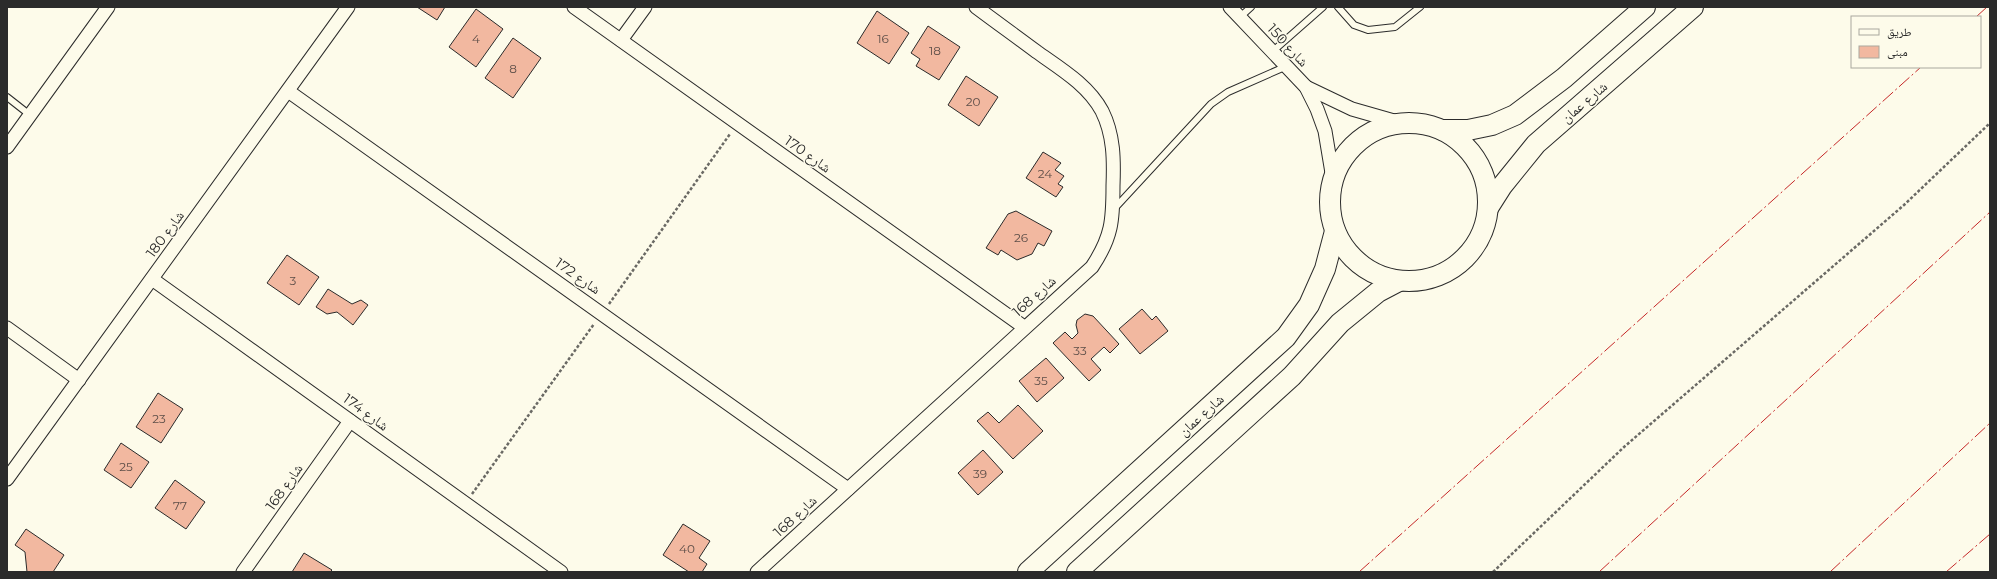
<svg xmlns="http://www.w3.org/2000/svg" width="1997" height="579" font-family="Montserrat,'Noto Naskh Arabic',sans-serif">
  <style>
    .building { fill: #f2b8a0; stroke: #2b2b2b }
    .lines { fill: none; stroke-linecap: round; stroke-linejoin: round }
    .service-casing { stroke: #2b2b2b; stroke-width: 8 }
    .minor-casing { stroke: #2b2b2b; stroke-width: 15 }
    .primary-casing { stroke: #2b2b2b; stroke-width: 22 }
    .path { stroke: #6a6964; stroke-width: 2.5; stroke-dasharray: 3 2; stroke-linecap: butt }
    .service { stroke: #fdfbea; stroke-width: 6 }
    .minor { stroke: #fdfbea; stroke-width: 13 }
    .primary { stroke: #fdfbea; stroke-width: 20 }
    .power { stroke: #c62828; stroke-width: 1; stroke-dasharray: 14 3 2 3; stroke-linecap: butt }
    .labels { text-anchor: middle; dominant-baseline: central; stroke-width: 3; stroke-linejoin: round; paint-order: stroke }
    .number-label { font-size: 12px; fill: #5d4e48 }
    .street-label { font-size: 14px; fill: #2b2b2b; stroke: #fdfbea }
  </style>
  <rect width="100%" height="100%" fill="#fdfbea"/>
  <g class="building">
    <polygon points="417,7 445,7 437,20"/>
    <polygon points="476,9 503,29 476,67 449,47"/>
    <polygon points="877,11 909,33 889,64 857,43"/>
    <polygon points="928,26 960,47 939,80 916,66 920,59 911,53"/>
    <polygon points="513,38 541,58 513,98 485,78"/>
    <polygon points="966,76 998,97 979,126 948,105"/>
    <polygon points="1043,152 1061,163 1055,170 1064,176 1058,184 1063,187 1056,197 1026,178"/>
    <polygon points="1016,211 1052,231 1044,246 1038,243 1032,254 1017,260 1001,250 998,255 986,248 1008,214"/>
    <polygon points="287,255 319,277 299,305 267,283"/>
    <polygon points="328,289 352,304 361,300 368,305 353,325 337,312 327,314 316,307"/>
    <polygon points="1142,309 1152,320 1156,316 1168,331 1140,354 1119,329"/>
    <polygon points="1085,314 1093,316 1119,344 1110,353 1104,347 1091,359 1101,370 1089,381 1053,343 1065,332 1072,339 1078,333 1076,325 1077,320"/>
    <polygon points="1046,358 1064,378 1037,402 1019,381"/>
    <polygon points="158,393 183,409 161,443 136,427"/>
    <polygon points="1018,405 1043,431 1013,459 977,421 988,412 999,423"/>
    <polygon points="121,443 149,462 131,488 104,470"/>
    <polygon points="983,450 1003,472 978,495 958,473"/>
    <polygon points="175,480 205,502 186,529 155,508"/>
    <polygon points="683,524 710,541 699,558 707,564 702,572 689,572 663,555"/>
    <polygon points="26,529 64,555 53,572 27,572 25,552 15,545"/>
    <polygon points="304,553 332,570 330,572 292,572"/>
  </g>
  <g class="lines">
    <g class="service-casing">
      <g id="service">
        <polyline points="1338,7 1354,25 1368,30 1395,27 1420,7"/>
        <polyline points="1240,17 1251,7"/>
        <polyline points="1273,51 1323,7"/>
        <polyline points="7,97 30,115"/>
        <polyline points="1114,209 1211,104 1228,92 1287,66"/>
      </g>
    </g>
    <g class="minor-casing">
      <g id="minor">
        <polyline points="574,7 1024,327"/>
        <polyline points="1230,7 1306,87 1317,109 1325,131 1333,179"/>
        <polyline points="621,40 645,7"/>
        <polyline points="1306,87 1352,109 1401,123"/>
        <polyline points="288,91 848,489"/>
        <polyline points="7,147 108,7"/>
        <polyline points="152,279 561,572"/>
        <polyline points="7,328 79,380"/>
        <polyline points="7,479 348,7"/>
        <polyline points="243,572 350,421"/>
        <path d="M 757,572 L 1092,267 C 1112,237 1113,220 1113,186 C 1114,160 1114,135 1102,111 C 1088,85 1061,69 1037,52 C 1017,37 996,22 976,7"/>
      </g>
    </g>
    <g class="primary-casing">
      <g id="primary">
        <circle cx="1409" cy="202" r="79"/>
        <polyline points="1443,130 1468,130 1492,125 1515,115 1564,78 1645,7"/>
        <polyline points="1488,208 1502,186 1536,144 1693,7"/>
        <polyline points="1028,572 1286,337 1309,305 1325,269 1335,231"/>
        <polyline points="1077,572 1292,376 1340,323 1378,292 1399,281"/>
      </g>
    </g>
    <g class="path">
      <polyline points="609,304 730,134"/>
      <polyline points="472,494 594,324"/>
      <polyline points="1493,572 1624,447 1904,205 1990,123"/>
    </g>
    <use href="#service" class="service"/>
    <use href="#minor" class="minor"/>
    <use href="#primary" class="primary"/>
    <g class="power">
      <polyline points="1976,17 1987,7"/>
      <polyline points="1359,572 1921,67"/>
      <polyline points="1599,572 1990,212"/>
      <polyline points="1830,572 1990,423"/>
      <polyline points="1946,572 1990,534"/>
    </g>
  </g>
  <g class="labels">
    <g class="number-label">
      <text x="476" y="38">4</text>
      <text x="883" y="38">16</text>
      <text x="935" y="50">18</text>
      <text x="513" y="68">8</text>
      <text x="973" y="101">20</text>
      <text x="1045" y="173">24</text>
      <text x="1021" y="237">26</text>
      <text x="293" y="280">3</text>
      <text x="1080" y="350">33</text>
      <text x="1041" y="380">35</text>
      <text x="159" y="418">23</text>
      <text x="126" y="466">25</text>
      <text x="980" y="473">39</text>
      <text x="180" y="505">77</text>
      <text x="687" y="548">40</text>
    </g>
    <g class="street-label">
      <text transform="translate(1288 45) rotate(47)">شارع 150</text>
      <text transform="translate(1584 102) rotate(-40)">شارع عمان</text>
      <text transform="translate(808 154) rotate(35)">شارع 170</text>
      <text transform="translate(165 234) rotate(-54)">شارع 180</text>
      <text transform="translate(578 276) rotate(35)">شارع 172</text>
      <text transform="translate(1034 296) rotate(-42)">شارع 168</text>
      <text transform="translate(366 412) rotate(36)">شارع 174</text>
      <text transform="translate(1201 415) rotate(-42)">شارع عمان</text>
      <text transform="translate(284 487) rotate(-55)">شارع 168</text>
      <text transform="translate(795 516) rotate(-43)">شارع 168</text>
    </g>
  </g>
  <rect width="1997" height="579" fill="none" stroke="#2b2b2b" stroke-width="16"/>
  <rect x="1851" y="16" width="130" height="52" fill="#fdfbea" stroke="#a9a89e"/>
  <rect x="1859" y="29" width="20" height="6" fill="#fdfbea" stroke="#a9a89e"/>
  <text x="1887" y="36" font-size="12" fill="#2b2b2b">طريق</text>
  <rect x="1859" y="46" width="20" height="12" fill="#f2b8a0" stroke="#a9a89e"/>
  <text x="1887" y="56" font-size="12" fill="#2b2b2b">مبنى</text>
</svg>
